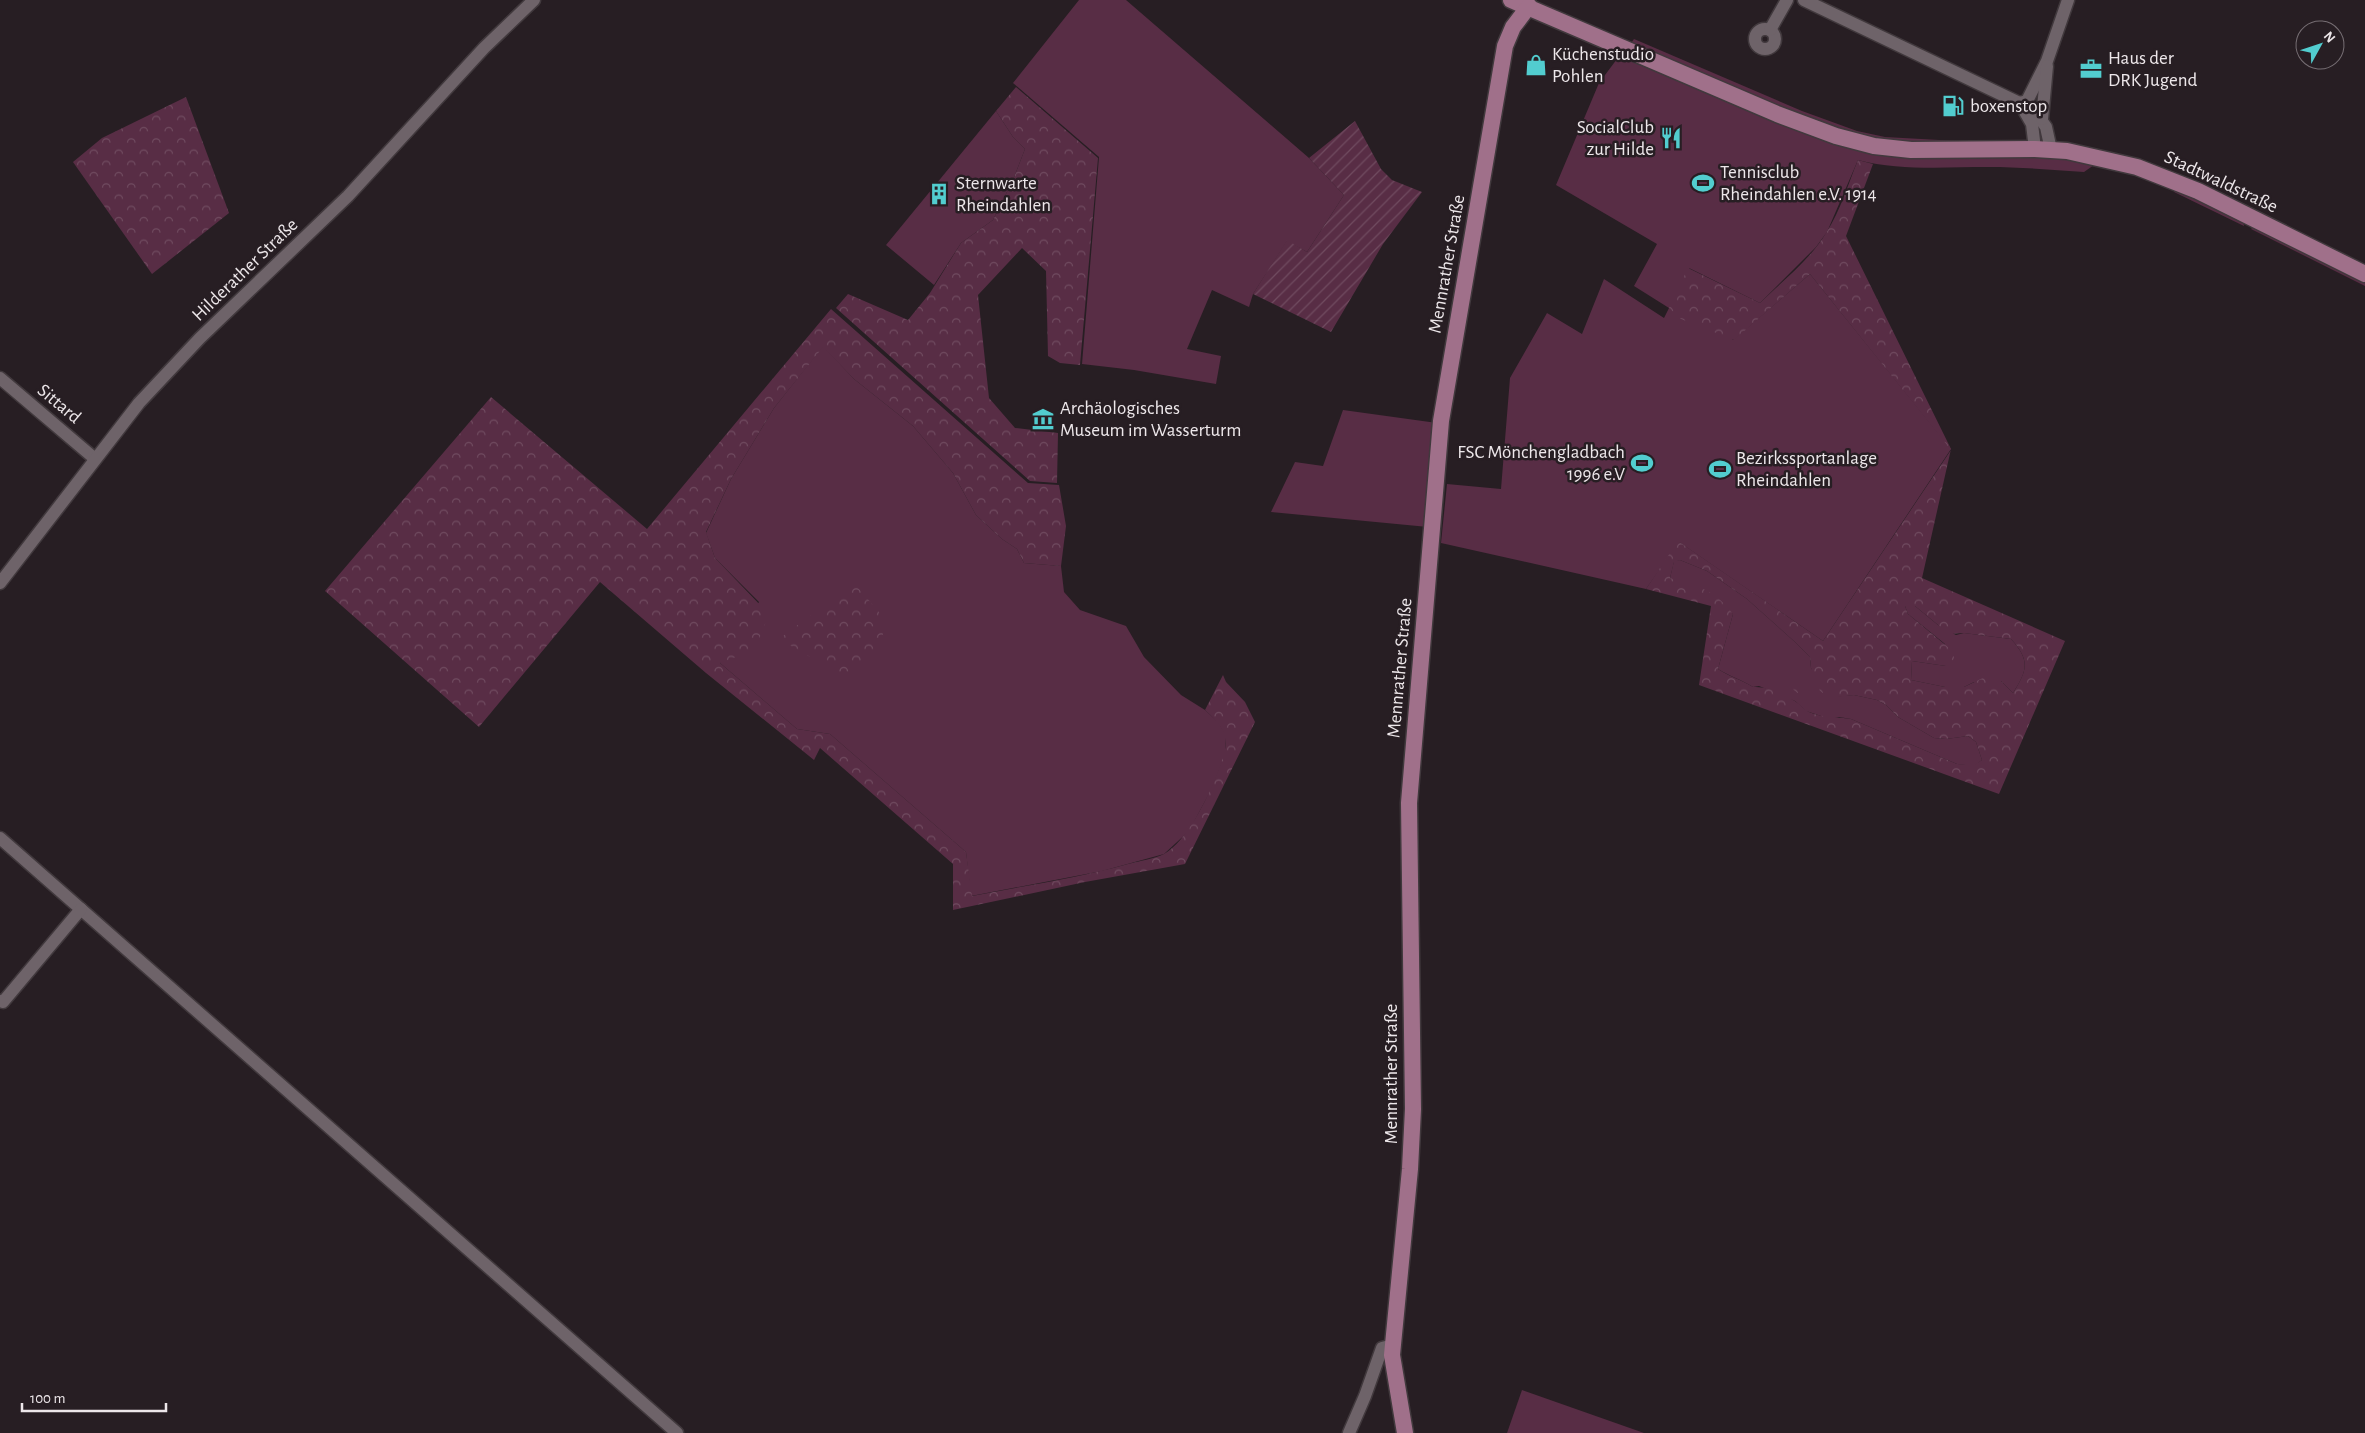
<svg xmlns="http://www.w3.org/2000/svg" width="2365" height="1433" font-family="'Alegreya Sans',sans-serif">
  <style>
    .grass { fill: #582d45 }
    .forest { fill: url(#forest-crowns); fill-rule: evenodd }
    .garden { fill: url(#garden-furrows) }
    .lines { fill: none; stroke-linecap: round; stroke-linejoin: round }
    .minor-casing { stroke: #41393d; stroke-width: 15 }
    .major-casing { stroke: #41393d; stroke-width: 19 }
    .minor { stroke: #6e6369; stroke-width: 12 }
    .major { stroke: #a0708a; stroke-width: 16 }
    .labels { text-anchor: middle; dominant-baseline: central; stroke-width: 5; stroke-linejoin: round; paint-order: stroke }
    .poi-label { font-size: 19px; fill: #ede7ea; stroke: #271e23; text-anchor: start }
    .street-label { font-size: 19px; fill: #ede7ea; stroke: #271e23 }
  </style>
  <defs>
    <pattern id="forest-crowns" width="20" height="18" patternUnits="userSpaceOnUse" patternTransform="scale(1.25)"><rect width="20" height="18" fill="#582d45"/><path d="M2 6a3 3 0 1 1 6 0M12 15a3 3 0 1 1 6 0" fill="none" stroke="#704b60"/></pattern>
    <pattern id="garden-furrows" width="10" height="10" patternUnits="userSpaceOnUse" patternTransform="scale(1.25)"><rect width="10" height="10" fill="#582d45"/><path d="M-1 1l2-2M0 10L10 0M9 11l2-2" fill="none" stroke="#704b60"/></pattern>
  </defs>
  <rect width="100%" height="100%" fill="#271e23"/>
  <g class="grass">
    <polygon points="1079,0 1126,0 1309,158 1344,195 1307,252 1287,241 1253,294 1249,307 1212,290 1187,349 1221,356 1216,384 1134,370 1082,364 1099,157 1013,83"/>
    <polygon points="1634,39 1802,111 1857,131 1885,137 2012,144 1918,144 1874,140 1809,121 1631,43"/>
    <path d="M 1620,55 L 1676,76 L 1809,135 L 1832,143 L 2079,159 L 2094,165 L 2084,172 C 2052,170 2021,167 1988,167 C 1946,167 1900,171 1858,160 L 1827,232 L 1816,247 L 1760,303 L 1689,268 L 1733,340 L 1810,274 L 1951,449 L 1823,641 L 1679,542 L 1646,589 L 1441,543 L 1447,484 L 1501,489 L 1510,378 L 1547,313 L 1582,334 L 1604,279 L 1664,318 L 1669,308 L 1634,286 L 1657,244 L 1556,185 L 1599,83 Z"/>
    <polygon points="996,111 1013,137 1025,149 1013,180 993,220 961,243 934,285 886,245"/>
    <polygon points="2176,187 2243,221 2244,226 2174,192"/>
    <polygon points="2253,227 2365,280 2365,286 2251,229"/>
    <polygon points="823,346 854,379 913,426 953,473 976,515 1002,539 1017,549 1024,563 1061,566 1064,592 1080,610 1126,626 1144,657 1181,695 1205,710 1218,722 1226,735 1225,755 1211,790 1189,831 1164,854 1102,871 971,896 966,852 830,734 797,729 720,663 759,602 715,558 706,533 731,479 774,408"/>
    <polygon points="1343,410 1437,423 1428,527 1271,512 1295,462 1323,466"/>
    <path d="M 1680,560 L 1707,571 L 1747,599 L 1795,642 L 1810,657 L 1811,668 L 1830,697 L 1854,695 L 1877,700 L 1886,705 L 1898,717 L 1934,738 L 1946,739 L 1968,736 L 1976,742 L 1982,760 L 1974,766 L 1957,764 L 1851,719 L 1839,717 L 1830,719 L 1806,711 L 1795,701 L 1759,686 L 1753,687 C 1742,680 1729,676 1718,669 L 1733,614 L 1670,578 L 1674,561 Z"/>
    <path d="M 1905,606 L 1915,606 L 1938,625 L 1956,635 L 1964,633 L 2011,639 C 2030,660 2028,670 2013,693 L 2001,681 L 1974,682 L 1964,687 L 1945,687 L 1911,680 L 1912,661 L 1946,666 L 1945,644 L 1908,614 Z"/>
    <polygon points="1522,1390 1644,1433 1507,1433"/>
  </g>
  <g class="forest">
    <polygon points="1016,87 1098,158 1080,365 1060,363 1048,356 1046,271 1022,248 978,295 989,398 1015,428 1058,433 1057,483 1030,481 836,308 848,294 908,320 930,293 961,243 993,220 1013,180 1025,149 1013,137 996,111"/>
    <polygon points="186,97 229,213 152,274 73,162 102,138"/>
    <path d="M 1858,160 L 1873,164 L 1846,236 L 1951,449 L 1922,578 L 2065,641 L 1999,794 L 1699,685 L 1711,606 L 1646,589 L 1678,541 L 1823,641 L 1951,450 L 1810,274 L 1734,340 L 1681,319 L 1669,308 L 1688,268 L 1760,303 C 1782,281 1810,260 1826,233 C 1841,210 1848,184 1858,160 ZM 1680,560 L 1707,571 L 1747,599 L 1795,642 L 1810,657 L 1811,668 L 1820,691 L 1830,698 L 1854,695 L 1877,700 L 1886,705 L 1898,717 L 1934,738 L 1946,739 L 1968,736 L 1976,742 L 1982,760 L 1974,765 L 1957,764 L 1851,719 C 1834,716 1827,719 1809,712 C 1803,709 1799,703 1793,700 C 1782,693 1767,686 1753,687 C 1742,680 1728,676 1718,669 L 1733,614 C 1714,589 1699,587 1670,578 L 1674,562 ZM 1905,606 L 1915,606 L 1949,634 L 1964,633 L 2011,639 C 2030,660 2028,669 2013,693 L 2001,681 L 1987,676 L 1964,687 L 1945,687 L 1911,680 L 1912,661 L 1946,666 L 1954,659 L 1954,652 L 1908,614 Z"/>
    <path d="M 831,309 L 1028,483 L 1059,485 L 1066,526 L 1061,566 L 1024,563 L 1017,549 L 1002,539 L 976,515 L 953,473 L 913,426 L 854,379 L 823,347 L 774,408 L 731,479 L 706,532 L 715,558 L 764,609 L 766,621 L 755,650 L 720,663 L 797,729 L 830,734 L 966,852 L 972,896 C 1024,886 1077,878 1128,864 C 1139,861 1154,859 1164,854 C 1187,841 1207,799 1216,776 C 1229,744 1232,734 1205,710 L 1223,675 L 1226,682 L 1245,702 L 1255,722 L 1185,864 L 1085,882 L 953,910 L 953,864 L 820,748 L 814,760 L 706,673 L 600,582 L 479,727 L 325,591 L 491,397 L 647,529 Z"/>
    <polygon points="854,583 879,612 885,646 850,680 779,639"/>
    <polygon points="1789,676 1807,689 1817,701 1815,703 1796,692 1786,682"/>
  </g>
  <polygon class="garden" points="1355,121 1381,169 1392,180 1422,192 1383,244 1331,332 1253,294 1287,240 1307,252 1344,195 1309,158"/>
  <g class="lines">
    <g class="minor-casing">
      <g id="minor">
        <polyline points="1804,0 2034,110 2046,127 2051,150"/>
        <circle cx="1765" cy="39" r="10"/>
        <polyline points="1770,30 1787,0"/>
        <polyline points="2019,103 2027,101 2047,61 2068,0"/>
        <polyline points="2021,105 2032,124 2035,149"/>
        <polyline points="2042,119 2047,66"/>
        <polyline points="0,378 94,458"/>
        <polyline points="0,583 139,403 200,338 348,196 484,48 534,0"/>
        <polyline points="0,838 677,1433"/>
        <polyline points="0,1001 3,1002 81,909"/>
        <polyline points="1349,1433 1365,1396 1382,1348 1393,1345"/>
      </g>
    </g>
    <g class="major-casing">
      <g id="major">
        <polyline points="1511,0 1777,114 1836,136 1874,146 1911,150 2035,149 2067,151 2137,167 2198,191 2365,274"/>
        <polyline points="1405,1433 1392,1355 1410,1169 1413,1109 1409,803 1441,421 1505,46 1513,27 1529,6"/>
      </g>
    </g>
    <use href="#minor" class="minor"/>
    <use href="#major" class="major"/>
  </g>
  <defs>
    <g id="shop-bare" transform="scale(1.725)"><path d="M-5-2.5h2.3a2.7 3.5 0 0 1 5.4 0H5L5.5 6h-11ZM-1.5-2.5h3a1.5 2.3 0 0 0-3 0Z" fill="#52cdcf" stroke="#271e23" stroke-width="2.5" paint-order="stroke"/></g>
    <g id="office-bare" transform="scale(1.725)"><path d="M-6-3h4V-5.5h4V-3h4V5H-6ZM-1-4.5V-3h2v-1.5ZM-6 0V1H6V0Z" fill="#52cdcf" stroke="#271e23" stroke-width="2.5" paint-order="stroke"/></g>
    <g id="fuel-bare" transform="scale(1.725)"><path d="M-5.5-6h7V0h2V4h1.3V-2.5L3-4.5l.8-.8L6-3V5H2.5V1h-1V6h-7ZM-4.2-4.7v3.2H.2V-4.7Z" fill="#52cdcf" stroke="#271e23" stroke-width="2.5" paint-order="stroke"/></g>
    <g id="restaurant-bare" transform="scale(1.725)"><path d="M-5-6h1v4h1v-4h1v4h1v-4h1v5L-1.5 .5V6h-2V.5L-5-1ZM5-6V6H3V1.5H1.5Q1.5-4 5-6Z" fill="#52cdcf" stroke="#271e23" stroke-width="2.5" paint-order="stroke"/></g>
    <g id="stadium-bare" transform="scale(1.725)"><path d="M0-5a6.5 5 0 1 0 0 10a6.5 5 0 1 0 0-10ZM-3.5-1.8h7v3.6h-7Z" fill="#52cdcf" stroke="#271e23" stroke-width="2.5" paint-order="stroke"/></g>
    <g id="building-bare" transform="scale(1.725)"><path d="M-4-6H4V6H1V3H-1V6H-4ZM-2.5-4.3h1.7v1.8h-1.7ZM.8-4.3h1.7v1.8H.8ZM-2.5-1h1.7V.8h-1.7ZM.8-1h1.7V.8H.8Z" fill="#52cdcf" stroke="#271e23" stroke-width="2.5" paint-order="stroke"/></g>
    <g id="museum-bare" transform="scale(1.725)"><path d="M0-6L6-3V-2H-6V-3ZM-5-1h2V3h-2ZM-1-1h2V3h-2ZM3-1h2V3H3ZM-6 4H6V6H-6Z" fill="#52cdcf" stroke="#271e23" stroke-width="2.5" paint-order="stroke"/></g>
  </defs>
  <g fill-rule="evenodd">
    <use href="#shop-bare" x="1536" y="65"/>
    <use href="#office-bare" x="2091" y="69"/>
    <use href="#fuel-bare" x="1953" y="106"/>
    <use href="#restaurant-bare" x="1671" y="138"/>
    <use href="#stadium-bare" x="1703" y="183"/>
    <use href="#building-bare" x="939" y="194"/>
    <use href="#museum-bare" x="1043" y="419"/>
    <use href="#stadium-bare" x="1642" y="463"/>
    <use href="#stadium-bare" x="1720" y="469"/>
  </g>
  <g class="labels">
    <g class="poi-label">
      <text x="1552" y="54">Küchenstudio<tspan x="1552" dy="22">Pohlen</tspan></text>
      <text x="2108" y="58">Haus der<tspan x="2108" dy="22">DRK Jugend</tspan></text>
      <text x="1970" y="106">boxenstop</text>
      <text x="1654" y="127" text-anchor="end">SocialClub<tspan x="1654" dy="22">zur Hilde</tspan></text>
      <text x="1720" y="172">Tennisclub<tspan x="1720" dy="22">Rheindahlen e.V. 1914</tspan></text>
      <text x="956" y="183">Sternwarte<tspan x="956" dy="22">Rheindahlen</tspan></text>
      <text x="1060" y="408">Archäologisches<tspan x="1060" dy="22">Museum im Wasserturm</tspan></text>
      <text x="1625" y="452" text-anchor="end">FSC Mönchengladbach<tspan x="1625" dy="22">1996 e.V</tspan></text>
      <text x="1736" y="458">Bezirkssportanlage<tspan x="1736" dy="22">Rheindahlen</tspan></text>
    </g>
    <g class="street-label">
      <text transform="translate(2221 182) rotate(25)">Stadtwaldstraße</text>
      <text transform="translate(1447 264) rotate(-80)">Mennrather Straße</text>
      <text transform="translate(245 270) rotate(-44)">Hilderather Straße</text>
      <text transform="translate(59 404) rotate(40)">Sittard</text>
      <text transform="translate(1400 668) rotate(-85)">Mennrather Straße</text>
      <text transform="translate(1391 1074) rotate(-90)">Mennrather Straße</text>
    </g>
  </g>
  <g transform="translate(2320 45) rotate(50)"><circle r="24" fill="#271e23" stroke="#766e73"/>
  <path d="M0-4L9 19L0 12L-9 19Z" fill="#52cdcf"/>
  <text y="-8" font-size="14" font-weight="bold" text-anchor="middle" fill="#ede7ea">N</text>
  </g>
  <path d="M22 1403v8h144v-8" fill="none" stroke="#ede7ea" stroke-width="2.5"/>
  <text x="30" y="1403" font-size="15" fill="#ede7ea" stroke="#271e23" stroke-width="4" paint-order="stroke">100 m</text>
</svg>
